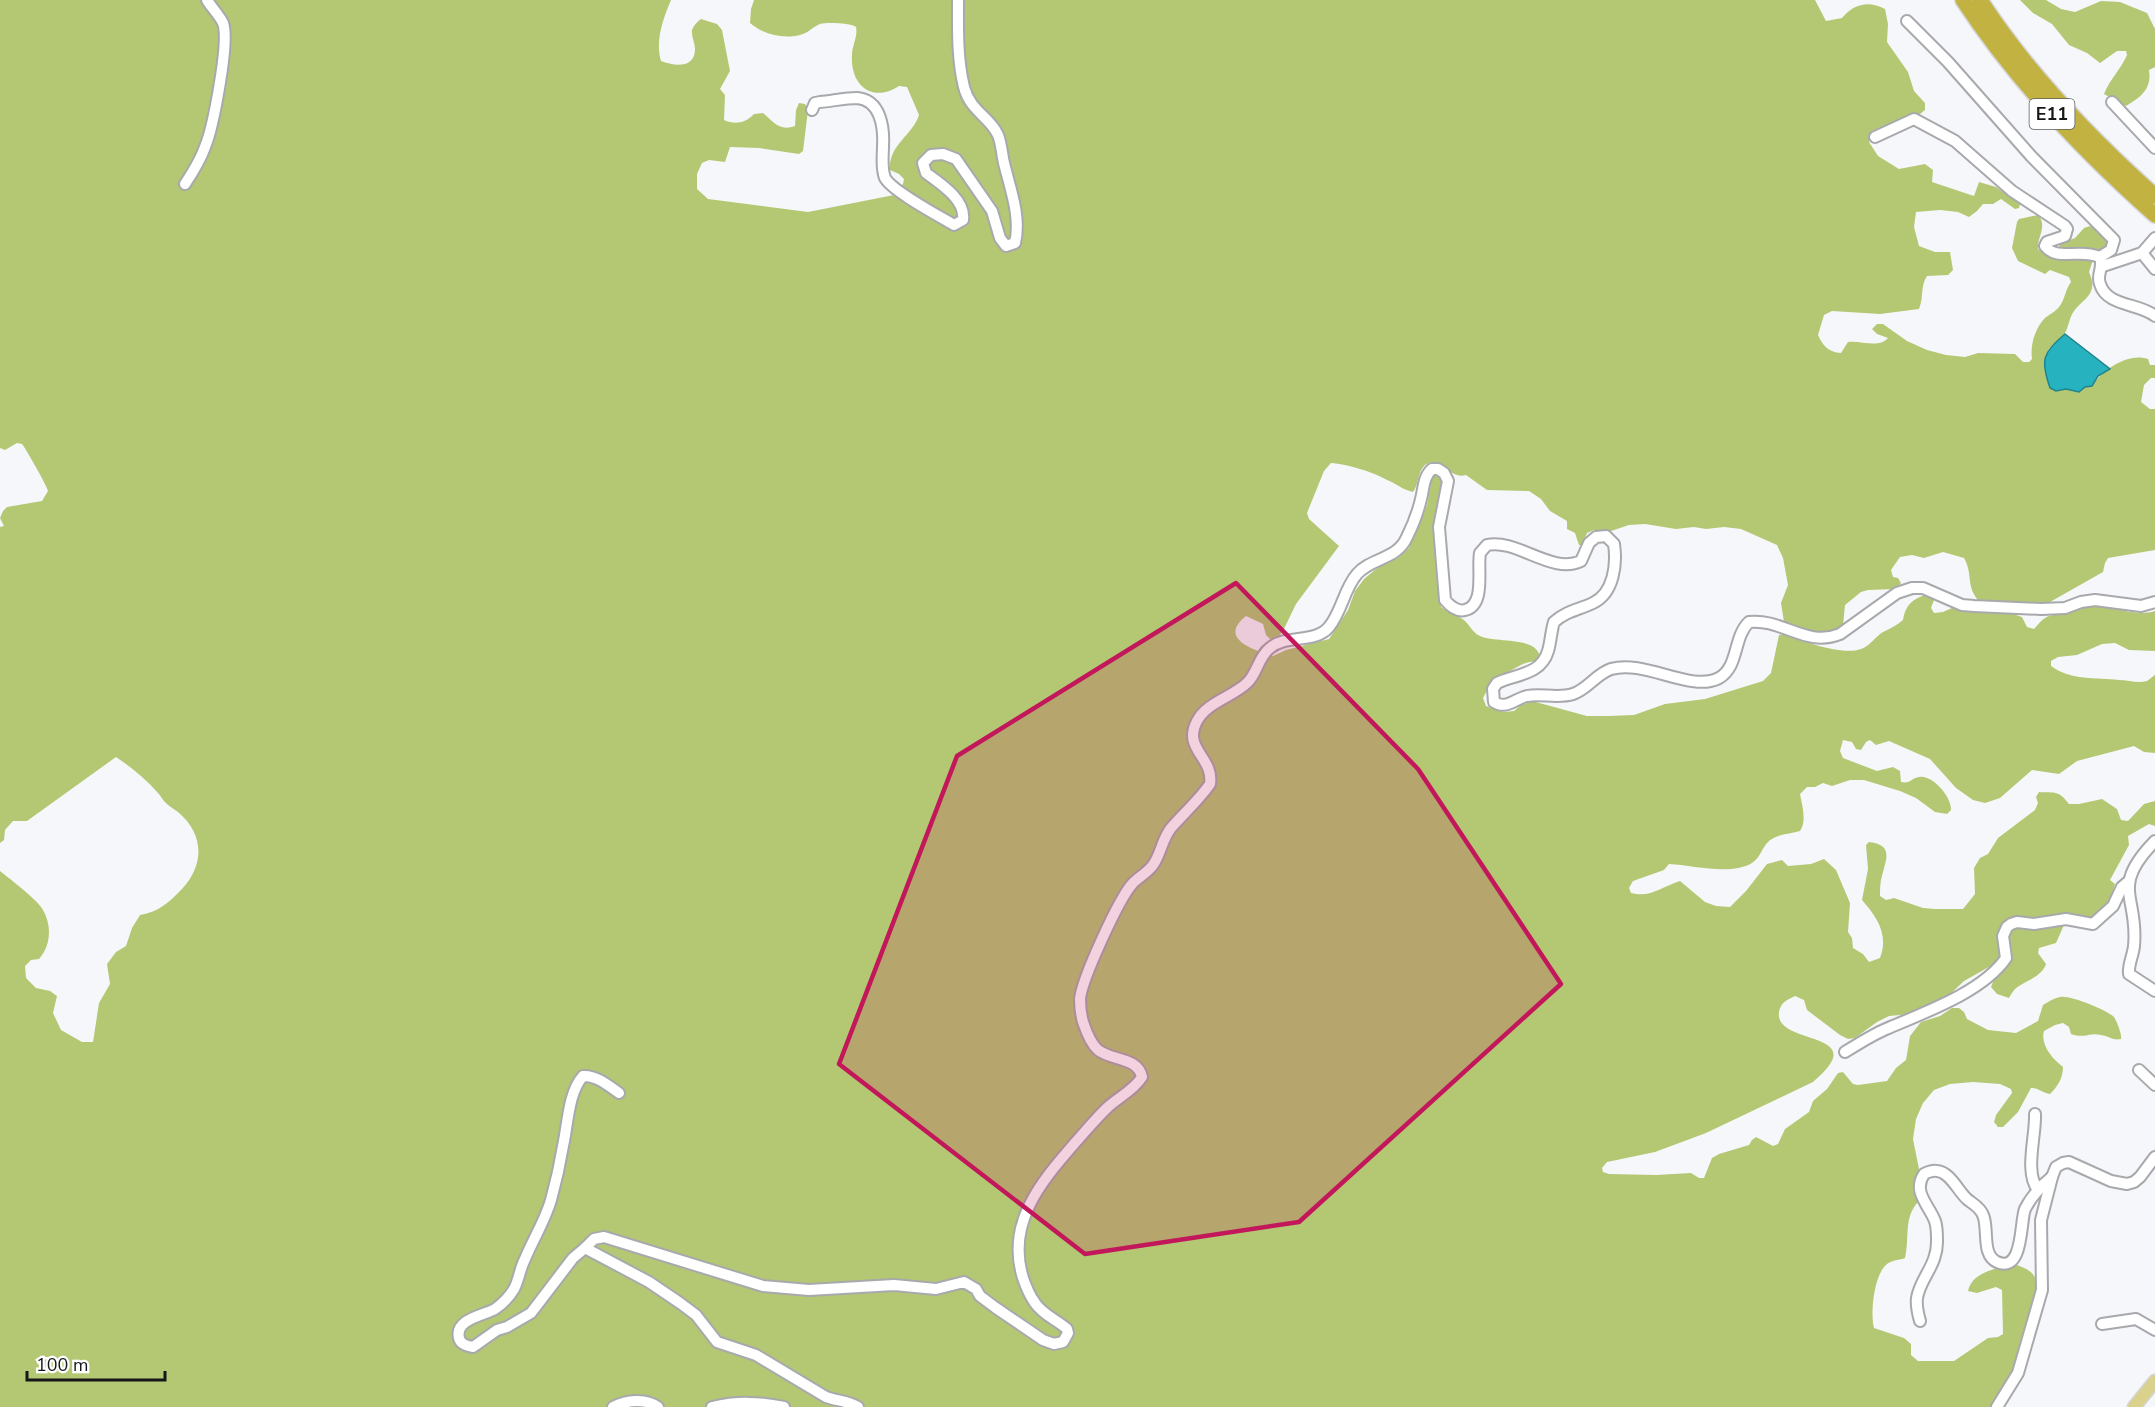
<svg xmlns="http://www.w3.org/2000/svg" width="2155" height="1407" font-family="'Nunito Sans',sans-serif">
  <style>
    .forest { fill: #b4c873 }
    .water { fill: #26b3bf; stroke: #21848d; stroke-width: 1.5 }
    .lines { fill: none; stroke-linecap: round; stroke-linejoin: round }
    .minor-casing { stroke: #a8a9ad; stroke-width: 14 }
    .major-casing { stroke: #d5d5d5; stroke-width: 15 }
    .highway-casing { stroke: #d5d5d5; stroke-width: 18 }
    .minor { stroke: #fff; stroke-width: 10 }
    .major { stroke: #dad18d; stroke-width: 12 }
    .highway { stroke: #c2b241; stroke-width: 15 }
    .marked { fill: #c2185b; fill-opacity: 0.2; stroke: #c2185b; stroke-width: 4.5; stroke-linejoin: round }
    .labels { text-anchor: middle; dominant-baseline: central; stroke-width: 5; stroke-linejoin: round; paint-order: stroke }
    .shield { fill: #fff; stroke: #5c5d5d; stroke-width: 1.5 }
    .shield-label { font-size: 18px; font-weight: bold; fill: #161718 }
  </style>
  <rect width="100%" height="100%" fill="#f6f7fb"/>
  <g class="forest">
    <path d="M 0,0 L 671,0 C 663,19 655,41 661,61 C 674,66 695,69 695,49 C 695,43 691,36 692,30 C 694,25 697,22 701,19 L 717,24 L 722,30 L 730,71 L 720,89 L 725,95 L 724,120 C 735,125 746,123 754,114 L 763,113 C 773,121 779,132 795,126 L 796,110 L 799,103 L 805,104 L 808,110 L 803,151 L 799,154 L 759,148 L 730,147 L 725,162 L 709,160 L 702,163 L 697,174 L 697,189 L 708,199 L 808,212 L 894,195 L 903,184 L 904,179 L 899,174 L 890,170 C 888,145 913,135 919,115 L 907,87 L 899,86 C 890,92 880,95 869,91 C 855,85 851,68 852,55 C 852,45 858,37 856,27 C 851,23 827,22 820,24 C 814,26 809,32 803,34 C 785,40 764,35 750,23 L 751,9 L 754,0 L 1815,0 L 1826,21 L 1842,18 C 1853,4 1869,0 1885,9 L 1888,24 L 1887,42 L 1908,72 L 1914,91 L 1925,103 L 1925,110 L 1920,114 L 1910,115 L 1872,131 L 1869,142 L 1878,156 L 1899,169 L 1925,164 L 1933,170 L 1932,182 L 1974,196 L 1979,182 L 1996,187 L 2020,204 L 2019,208 L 2015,209 L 2001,199 L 1993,204 L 1983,204 L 1977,211 L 1969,217 L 1958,212 L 1940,210 L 1916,212 L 1914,227 L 1919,246 L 1935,252 L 1950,252 L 1953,270 L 1948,275 L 1927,276 C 1920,287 1924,297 1919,309 L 1880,314 L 1832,311 L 1824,315 L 1818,335 C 1823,346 1828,352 1841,353 L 1848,342 C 1861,340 1878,349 1888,338 L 1877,334 L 1872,329 L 1877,324 L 1883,324 L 1907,341 L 1927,350 L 1946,355 L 1965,357 L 1978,353 L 2015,354 L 2023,362 L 2029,362 L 2032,359 C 2030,345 2035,329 2044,319 C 2048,315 2055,312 2059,307 C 2065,300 2065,290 2071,282 L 2069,277 L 2050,270 L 2045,274 L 2018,261 L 2012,248 L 2017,222 L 2019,219 L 2038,215 C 2048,226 2037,237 2038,249 L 2047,256 L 2053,257 L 2061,243 L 2075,238 L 2084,228 L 2090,226 L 2106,236 L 2106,245 L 2093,260 L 2089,272 C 2099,294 2084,298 2074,311 C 2069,318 2069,326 2065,333 C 2062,339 2053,343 2049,349 C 2039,362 2048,379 2056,391 L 2066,389 L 2079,392 L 2085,387 L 2092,386 C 2102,370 2128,352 2148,359 L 2150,365 L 2155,365 L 2155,378 L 2151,378 L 2144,385 L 2141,402 L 2150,409 L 2155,409 L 2155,550 L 2108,558 L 2105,563 L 2103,572 L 2050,602 C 2026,603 2002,603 1978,600 C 1966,586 1973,574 1964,558 L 1943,552 L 1924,558 L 1912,555 L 1900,557 L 1891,570 L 1893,577 L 1898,578 L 1901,583 L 1896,589 L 1868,590 L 1861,592 L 1845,605 L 1843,626 C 1820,640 1806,631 1784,622 L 1781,603 L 1788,585 L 1783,558 L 1777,545 L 1741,529 L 1724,527 L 1706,529 L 1694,527 L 1676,529 L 1645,524 L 1629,525 L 1608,532 L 1594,530 L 1587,533 L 1582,545 L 1579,545 L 1575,533 L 1567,529 L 1567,521 L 1550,511 L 1541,499 L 1529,491 L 1487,490 L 1466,475 C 1449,480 1440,454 1425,465 C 1417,472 1419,485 1413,492 C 1403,490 1397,484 1387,480 C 1373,472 1347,464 1331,463 L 1324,471 L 1307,513 L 1309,519 L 1339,546 L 1296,604 L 1284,629 L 1278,638 L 1270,639 L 1266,635 L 1263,624 L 1246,616 C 1217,639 1255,650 1273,656 L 1286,650 L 1329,639 L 1348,610 L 1355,591 L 1364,579 L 1381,565 L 1398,558 L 1409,548 L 1427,505 L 1432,477 L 1437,474 L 1442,480 L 1443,486 L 1435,528 L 1435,561 L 1441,607 C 1448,613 1460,616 1465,621 C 1470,626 1472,631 1478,635 C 1493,644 1536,635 1540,657 C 1534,663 1528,661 1521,665 C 1512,670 1505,674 1494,678 L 1483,698 L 1486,706 L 1504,712 L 1514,711 L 1521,705 L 1532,701 L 1587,716 L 1608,716 L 1634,715 L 1665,704 L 1705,699 L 1763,681 L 1771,673 L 1779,635 L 1783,634 C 1801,641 1843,656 1861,649 C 1869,647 1876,636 1883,632 C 1891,628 1897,625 1903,620 C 1905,606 1912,599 1925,595 L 1934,600 L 1931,608 L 1934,613 L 1943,612 L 1954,607 L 1979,611 L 2010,613 L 2022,617 L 2027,627 L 2034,629 C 2047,614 2047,616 2066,613 C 2074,612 2081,607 2089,606 C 2112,604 2132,618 2155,611 L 2155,651 L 2129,650 L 2115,643 L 2102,644 L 2077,655 L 2058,657 L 2051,661 L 2051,666 C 2071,681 2096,677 2119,680 C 2128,680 2138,684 2147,681 C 2150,679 2152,677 2155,675 L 2155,753 L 2144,752 L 2134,746 L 2077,761 L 2059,774 L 2032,770 L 2000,798 L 1985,803 L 1973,800 L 1956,788 L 1930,759 L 1889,741 L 1876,745 L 1870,740 L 1866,742 L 1861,750 L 1856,749 L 1852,742 L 1843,740 L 1840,751 L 1843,758 L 1877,771 L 1893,767 L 1900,771 L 1901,782 C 1911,784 1911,778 1919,777 C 1932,774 1952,797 1951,810 L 1947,814 L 1935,812 L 1916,798 L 1900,791 L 1864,780 L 1850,780 L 1832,786 L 1823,783 L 1815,787 L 1807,787 L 1800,794 C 1802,805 1807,821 1800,831 C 1790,834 1777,834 1769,841 C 1762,847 1761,857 1752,863 C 1730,876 1693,865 1669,864 L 1664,870 L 1633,881 L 1629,888 L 1631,893 C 1651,898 1661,887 1680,881 L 1705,902 L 1716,906 L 1730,907 L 1746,891 L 1767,864 L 1782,860 L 1788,866 L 1811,864 L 1824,859 L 1836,870 L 1850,903 L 1848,932 L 1852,938 L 1853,948 L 1863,954 L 1869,962 L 1880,958 C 1889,935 1877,917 1862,900 L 1868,869 L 1866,845 L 1869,842 C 1894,845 1886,859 1882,876 C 1880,882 1880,889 1880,896 L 1886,900 L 1894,898 L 1923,908 L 1935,909 L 1963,909 L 1975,894 L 1974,868 L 1980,858 L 1988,854 L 1998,838 L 2035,810 L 2038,803 L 2036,797 L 2039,792 C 2056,793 2058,790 2069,804 L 2079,804 L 2102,799 L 2117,809 L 2121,820 L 2128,821 L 2144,804 L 2155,801 L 2155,826 L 2149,824 L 2128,836 L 2129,845 L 2110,880 L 2115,884 L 2108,907 L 2090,919 L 2068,916 L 2056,943 L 2039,948 L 2038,953 L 2046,964 C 2042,976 2028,980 2019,986 C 2015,988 2011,994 2009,998 L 1997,994 L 1991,987 L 1995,977 L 1996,963 L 1964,981 L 1946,998 L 1911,1014 L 1889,1016 L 1877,1022 L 1855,1038 L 1848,1039 L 1840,1035 L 1807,1010 L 1804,1000 L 1795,996 C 1787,1000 1781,1002 1779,1012 C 1774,1047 1876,1029 1813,1082 L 1706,1133 L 1655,1152 L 1607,1162 L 1602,1168 L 1603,1172 L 1609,1174 L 1656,1175 L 1691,1173 L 1699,1178 L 1704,1178 L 1712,1158 L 1719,1154 L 1749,1145 L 1752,1140 L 1756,1137 L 1773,1146 L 1778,1144 L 1785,1129 L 1809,1112 L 1813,1101 L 1827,1089 L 1838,1073 L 1843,1072 L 1853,1084 L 1858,1085 L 1887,1081 L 1896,1068 L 1906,1060 L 1910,1036 L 1921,1022 L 1940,1016 L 1952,1008 L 1959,1008 L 1964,1012 L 1967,1019 L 1988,1030 L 2016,1033 L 2038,1021 L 2043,1005 C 2048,1002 2054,998 2060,997 C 2070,995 2107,1010 2114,1017 C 2117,1022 2122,1034 2121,1039 C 2113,1041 2109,1036 2101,1035 C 2089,1032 2086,1039 2071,1034 L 2069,1027 L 2063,1023 L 2055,1025 L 2044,1031 C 2040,1044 2052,1059 2063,1067 C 2063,1078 2058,1086 2050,1094 C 2043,1093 2037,1087 2031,1088 L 2018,1112 L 2003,1127 L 1998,1127 L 1994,1122 L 1996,1115 L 2012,1093 L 2011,1089 L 2000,1084 L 1973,1082 L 1950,1084 L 1934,1090 L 1923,1103 L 1916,1119 L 1913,1139 L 1919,1169 L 1913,1191 L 1919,1201 C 1903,1217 1910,1238 1905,1258 C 1900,1260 1892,1260 1887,1264 C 1874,1274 1870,1313 1874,1328 L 1904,1338 L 1911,1344 L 1911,1355 L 1918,1361 L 1954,1361 L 1988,1338 L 1998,1337 L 2003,1334 L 2002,1290 L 1996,1287 L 1977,1293 L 1968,1291 C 1971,1278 1982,1273 1994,1269 C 2002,1267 2007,1269 2014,1264 C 2022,1267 2033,1270 2036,1280 C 2038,1291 2017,1358 2012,1371 C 2006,1383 1997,1395 1990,1407 L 0,1407 L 0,871 C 11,880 37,899 43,910 C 52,925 51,946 39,959 L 31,960 L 25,966 L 26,978 L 36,988 L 50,991 L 57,996 L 53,1013 L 61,1030 L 82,1042 L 93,1042 L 99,1003 L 110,984 L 107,964 L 116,952 L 126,946 L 132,928 L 140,915 C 159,912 169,902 182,889 C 205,864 204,834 178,812 C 174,809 170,807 167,804 C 163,801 161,796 158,793 C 146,779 131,767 116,757 L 27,821 L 13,821 L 5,830 L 4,840 L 0,843 L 0,527 L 4,526 L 0,518 L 3,511 L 7,507 L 42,501 L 48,491 C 48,488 25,447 22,444 L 17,443 L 5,450 L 0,448 Z"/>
    <path d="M 2020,0 L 2046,0 L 2061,9 L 2075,12 L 2101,1 L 2120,2 L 2147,13 L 2155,29 L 2155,67 L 2149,70 C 2152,89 2141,97 2126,106 L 2104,94 C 2110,79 2121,69 2127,55 L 2126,51 L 2117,51 L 2100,63 L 2087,53 L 2069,45 L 2052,24 L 2033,13 Z"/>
  </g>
  <path class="water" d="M 2065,334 L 2110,369 L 2098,376 L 2092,386 L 2085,387 L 2079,392 L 2066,389 L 2056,391 L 2050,388 C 2040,359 2043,353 2065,334 Z"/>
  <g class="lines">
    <g class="minor-casing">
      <g id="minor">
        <polyline points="1907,21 1948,62 2031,156 2114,240 2111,250 2100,257"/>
        <polyline points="2112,102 2155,148"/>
        <path d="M 812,110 L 815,103 L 820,102 C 832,101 845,98 857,98 C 881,100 884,128 883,146 C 883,156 881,168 885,178 C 892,191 939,216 954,225 L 963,220 C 966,200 941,184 926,173 L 923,163 L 931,155 L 943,154 L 956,159 L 992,211 L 1000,238 L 1006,246 L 1015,243 C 1021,218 1011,191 1005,167 C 1002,157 1002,145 998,135 C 990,117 970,111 964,87 C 957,59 958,28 958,0"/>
        <path d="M 1875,137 L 1914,119 L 1955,141 L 2012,191 L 2065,226 L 2067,229 L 2065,236 L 2047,242 L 2045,246 C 2055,259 2072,252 2086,254 C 2091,254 2096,256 2100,257"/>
        <path d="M 185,184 C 193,172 200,161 205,147 C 213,128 230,41 223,23 C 219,15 212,8 207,0"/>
        <polyline points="2142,253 2155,269"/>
        <path d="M 2100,257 C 2104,269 2096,274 2100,284 C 2107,307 2140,303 2155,316"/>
        <polyline points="2103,266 2142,253 2155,238"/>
        <path d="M 2155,841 C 2109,888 2139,896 2134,946 C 2133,956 2128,964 2129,974 L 2155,991"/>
        <path d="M 1845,1052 C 1858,1044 1872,1035 1886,1029 C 1923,1013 1983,992 2006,958 L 2003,936 L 2007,927 L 2011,924 L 2017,922 L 2034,924 L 2066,919 L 2093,924 L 2113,906 L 2122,887 L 2128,882"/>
        <polyline points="2139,1070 2155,1085"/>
        <path d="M 2035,1114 C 2036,1136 2024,1172 2038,1190"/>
        <path d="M 585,1248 L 573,1258 L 531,1313 L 507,1327 L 497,1330 L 473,1347 C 467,1346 460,1344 459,1338 C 454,1319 485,1315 495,1309 C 502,1304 510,1296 514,1289 C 519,1280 520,1268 525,1259 C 533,1239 545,1221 551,1200 C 556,1182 560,1164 563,1146 C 568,1124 568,1093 583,1076 C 596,1075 609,1086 619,1093"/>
        <path d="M 1920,1321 C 1918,1314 1916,1306 1917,1298 C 1920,1278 1938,1265 1937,1240 C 1937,1234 1937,1227 1935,1221 C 1929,1205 1912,1192 1924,1174 C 1928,1172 1932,1170 1937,1171 C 1950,1172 1958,1191 1967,1199 C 1973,1204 1980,1207 1983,1215 C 1989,1228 1981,1255 1997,1262 C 2024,1274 2020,1220 2025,1209 C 2031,1197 2042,1185 2052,1177"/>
        <polyline points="2102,1324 2136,1319 2155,1330"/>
        <path d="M 613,1407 C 627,1400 645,1398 658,1407"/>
        <path d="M 712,1407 C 738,1401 759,1402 784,1407"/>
        <path d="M 858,1407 C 848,1401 837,1401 826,1397 L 756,1355 L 717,1342 L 696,1315 L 680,1303 L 649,1282 L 585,1248 L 594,1239 L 604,1237 L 763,1286 L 809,1290 L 894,1285 L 936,1289 L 964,1282 L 976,1289 L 980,1296 L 996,1308 L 1043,1340 L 1054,1344 L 1063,1342 L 1068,1333 L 1067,1329 C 1057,1320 1043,1315 1035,1303 C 1030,1296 1026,1287 1023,1278 C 1006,1224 1040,1183 1074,1144 C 1085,1132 1096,1118 1108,1107 C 1119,1097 1134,1090 1142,1077 C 1138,1057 1112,1061 1098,1050 C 1091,1044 1086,1031 1083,1022 C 1081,1015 1080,1006 1080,999 C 1082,979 1119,898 1133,883 C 1139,877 1147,873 1153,865 C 1161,854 1162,839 1171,828 C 1184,813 1199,800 1210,784 C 1214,757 1182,749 1197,721 C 1207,702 1233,697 1248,682 C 1257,673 1259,656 1270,648 C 1286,634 1315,644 1329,627 C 1342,611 1344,589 1357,574 C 1372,557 1397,560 1407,537 C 1413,525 1418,512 1421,499 C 1424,488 1423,477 1432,469 L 1438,469 L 1444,473 L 1448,481 L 1439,527 L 1445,600 C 1450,606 1457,612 1465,610 C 1486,605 1477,569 1480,553 L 1487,545 C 1516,538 1552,575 1581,561 L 1589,543 L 1596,537 L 1606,536 L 1614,544 C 1617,564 1614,593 1593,603 C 1578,610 1566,611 1554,622 C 1551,631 1551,641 1548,651 C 1541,675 1516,674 1497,683 L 1493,689 L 1494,702 C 1506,710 1514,699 1527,696 C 1542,693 1557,699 1573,694 C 1588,689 1596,674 1611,669 C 1645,659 1691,693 1719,678 C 1739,667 1733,637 1749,622 C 1782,618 1806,648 1840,634 L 1897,593 L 1912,588 L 1923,588 L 1962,605 L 1974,606 L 2041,609 L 2065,608 L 2081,602 L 2095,600 L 2141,606 L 2155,602"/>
        <polyline points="1997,1407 2018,1373 2042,1290 2041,1220 2052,1177 2056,1167 2063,1163 2069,1162 2111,1181 2127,1184 2134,1182 2140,1177 2155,1157"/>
      </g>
    </g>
    <g class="major-casing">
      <polyline id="major" points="2134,1407 2155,1381"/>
    </g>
    <g class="highway-casing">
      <g id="highway">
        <path d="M 1963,0 C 2016,81 2083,151 2155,215"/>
        <path d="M 1980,0 C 2028,74 2090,138 2155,196"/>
      </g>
    </g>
    <use href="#minor" class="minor"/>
    <use href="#major" class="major"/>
    <use href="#highway" class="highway"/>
  </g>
  <path class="marked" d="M 1236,583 L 1418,769 L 1561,984 L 1299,1222 L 1085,1254 L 839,1064 L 957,756 Z"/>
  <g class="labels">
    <rect class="shield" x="2029.5" y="99" width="45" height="30" rx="4.5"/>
    <g class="shield-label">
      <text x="2052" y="114">E11</text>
    </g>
  </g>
  <path d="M27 1371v9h138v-9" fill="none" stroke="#161718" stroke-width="3"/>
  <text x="36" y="1371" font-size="18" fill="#161718" stroke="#ffffff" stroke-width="4.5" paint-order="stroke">100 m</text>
</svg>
